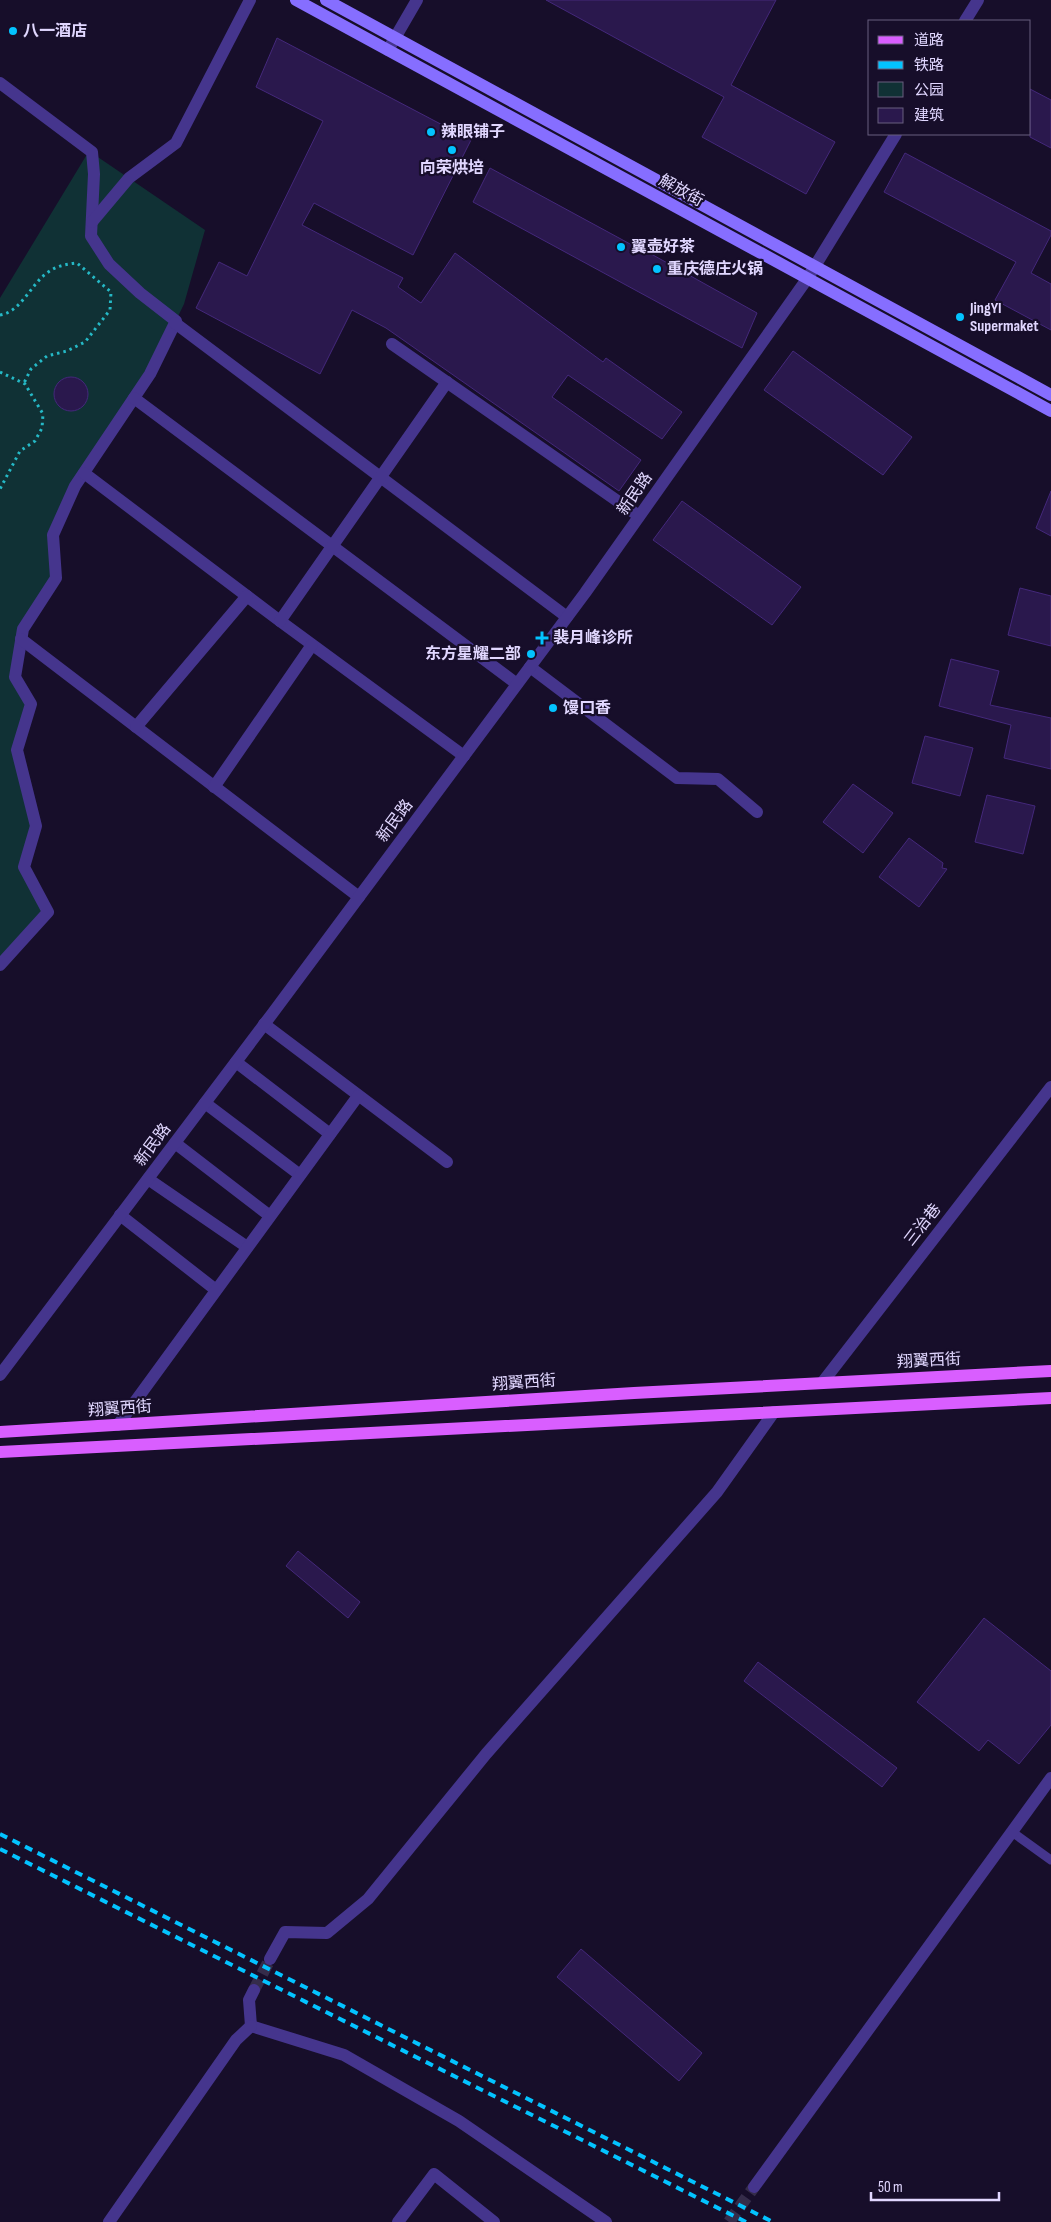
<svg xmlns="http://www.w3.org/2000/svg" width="1051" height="2222" font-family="'Sofia Sans Condensed','Noto Sans SC',sans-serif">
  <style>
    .green { fill: #103135 }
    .building { fill: #2a184d; stroke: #44287b }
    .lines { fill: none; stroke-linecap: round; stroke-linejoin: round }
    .minor-tunnel { stroke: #352c4a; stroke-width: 12; stroke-dasharray: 12 6; stroke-linecap: butt }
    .tertiary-tunnel { stroke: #352c4a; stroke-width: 12; stroke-dasharray: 12 6; stroke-linecap: butt }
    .path { stroke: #25b9c6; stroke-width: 3; stroke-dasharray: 2.5 4; stroke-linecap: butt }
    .service { stroke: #45358d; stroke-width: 9 }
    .minor { stroke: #45358d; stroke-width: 12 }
    .tertiary { stroke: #45358d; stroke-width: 12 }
    .secondary { stroke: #866eff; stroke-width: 12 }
    .primary { stroke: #d95eff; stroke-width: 12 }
    .rail { stroke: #03c3ff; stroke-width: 4; stroke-dasharray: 8 6; stroke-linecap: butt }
    .poi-dot { fill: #03c3ff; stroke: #170e2a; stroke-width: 2 }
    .labels { text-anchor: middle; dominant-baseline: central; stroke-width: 4.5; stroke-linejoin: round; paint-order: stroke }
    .poi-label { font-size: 16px; font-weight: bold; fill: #e1d7ff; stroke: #170e2a; text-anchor: start }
    .street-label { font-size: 16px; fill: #e1d7ff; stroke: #170e2a }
  </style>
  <rect width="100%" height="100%" fill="#170e2a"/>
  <polygon class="green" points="89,151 205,230 184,304 148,378 73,490 50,541 56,578 23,628 15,677 31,704 16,749 37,832 22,875 48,912 0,965 0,298"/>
  <g class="building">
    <polygon points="546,0 776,0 731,85 835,142 806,194 702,137 724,97"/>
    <polygon points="277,38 471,140 413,255 314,203 302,225 403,278 398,287 421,303 455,253 603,362 606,358 682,412 662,439 568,375 552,397 641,460 619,491 386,328 352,310 320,374 196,308 219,262 247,276 323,121 256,87"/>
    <polygon points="1030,89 1051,100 1051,148 1030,137"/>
    <polygon points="905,153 1051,231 1051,235 1031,273 1051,284 1051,330 995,300 1016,262 884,192"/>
    <polygon points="490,168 643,251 644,250 757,313 742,348 473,202"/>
    <polygon points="793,351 912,437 883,475 764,390"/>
    <circle cx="71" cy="394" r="17"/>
    <polygon points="1051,491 1051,536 1036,528"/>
    <polygon points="682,501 801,587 772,625 653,540"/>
    <polygon points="1020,588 1051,596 1051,646 1008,635"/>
    <polygon points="951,659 999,671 990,705 1051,718 1051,769 1004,758 1011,725 939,706"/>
    <polygon points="925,736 973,748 960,796 912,783"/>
    <polygon points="853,784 893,813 863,853 823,822"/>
    <polygon points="987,795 1035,806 1023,854 975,842"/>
    <polygon points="909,838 943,863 942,868 947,869 919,907 879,877"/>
    <polygon points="298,1551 360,1602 348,1618 286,1566"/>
    <polygon points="984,1618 1051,1671 1051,1725 1019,1764 988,1740 979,1751 917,1702"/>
    <polygon points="758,1662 897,1768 882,1787 744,1681"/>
    <polygon points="581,1949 702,2053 679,2081 557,1977"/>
  </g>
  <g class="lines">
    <polyline class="minor-tunnel" points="254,1990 270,1959"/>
    <polyline class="tertiary-tunnel" points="729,2222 754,2187"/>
    <g class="path">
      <path d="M 0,315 C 21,312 31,284 47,273 C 56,266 66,264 77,263 L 111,292 L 110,310 L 85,342 L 67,351 L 47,356 L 31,369 L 24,383"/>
      <polyline points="0,372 25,384 43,414 42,428 35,441 20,451 0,489"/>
    </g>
    <polyline class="service" points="1012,1832 1051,1860"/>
    <g class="minor">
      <polyline points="388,50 417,0"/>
      <polyline points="0,83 92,152 94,174 91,236 109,264 140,293 176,321 150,374 75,486 53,535 56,578 23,629 15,677 31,704 17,750 36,826 24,867 48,912 0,965"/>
      <polyline points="92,222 129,178 176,143 250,0"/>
      <polyline points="175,323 567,617"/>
      <polyline points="392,344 639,516"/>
      <polyline points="134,398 517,684"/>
      <polyline points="84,473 280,621 464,756"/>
      <polyline points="280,621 447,382"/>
      <polyline points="21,639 359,897"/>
      <polyline points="530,667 677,778 718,779 757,812"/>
      <polyline points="136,727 247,596"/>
      <polyline points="214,787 312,645"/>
      <polyline points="264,1024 447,1162"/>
      <polyline points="236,1062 330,1134"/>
      <polyline points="205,1103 300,1175"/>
      <polyline points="175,1143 270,1216"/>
      <polyline points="148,1179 247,1247"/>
      <polyline points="120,1215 216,1290"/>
      <polyline points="118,1425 358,1096"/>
      <polyline points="270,1959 285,1932 327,1933 368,1899 486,1754 717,1492 774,1412"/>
      <polyline points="251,2026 344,2055 459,2121 606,2222"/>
      <polyline points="251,2026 249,2000 254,1990"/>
      <polyline points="109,2222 236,2040 251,2026"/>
      <polyline points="398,2222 434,2174 494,2222"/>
    </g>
    <g class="tertiary">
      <polyline points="965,21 978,0"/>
      <polyline points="0,1375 272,1014 585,593 807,279 896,134"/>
      <polyline points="822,1383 1051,1087"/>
      <polyline points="754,2187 1051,1778"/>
    </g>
    <g class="secondary">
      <polyline points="296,0 1051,411"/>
      <polyline points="326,0 1051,395"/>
    </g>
    <g class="primary">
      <polyline points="0,1432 634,1393 1051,1371"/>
      <polyline points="0,1452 1051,1398"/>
    </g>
    <g class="rail">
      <polyline points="0,1834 773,2222"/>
      <polyline points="0,1849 746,2222"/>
    </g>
  </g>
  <g class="poi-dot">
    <circle cx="13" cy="31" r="5"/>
    <circle cx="431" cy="132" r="5"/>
    <circle cx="452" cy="150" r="5"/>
    <circle cx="621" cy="247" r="5"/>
    <circle cx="657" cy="269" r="5"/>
    <circle cx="960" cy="317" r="5"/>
    <path d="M539.5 630.5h5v5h5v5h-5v5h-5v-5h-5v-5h5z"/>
    <circle cx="531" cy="654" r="5"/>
    <circle cx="553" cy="708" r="5"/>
  </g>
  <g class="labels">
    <g class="poi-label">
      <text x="23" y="31">八一酒店</text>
      <text x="441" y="132">辣眼铺子</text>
      <text x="452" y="168" text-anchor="middle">向荣烘培</text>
      <text x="631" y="247">翼壶好茶</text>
      <text x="667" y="269">重庆德庄火锅</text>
      <text x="970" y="308">JingYI<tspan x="970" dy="18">Supermaket</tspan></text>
      <text x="553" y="638">裴月峰诊所</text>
      <text x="521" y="654" text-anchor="end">东方星耀二部</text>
      <text x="563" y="708">馒口香</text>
    </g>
    <g class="street-label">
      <text transform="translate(681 191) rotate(29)">解放街</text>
      <text transform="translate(635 494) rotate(-55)">新民路</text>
      <text transform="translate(395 821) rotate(-53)">新民路</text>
      <text transform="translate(153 1145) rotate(-53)">新民路</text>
      <text transform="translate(923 1225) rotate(-52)">三治巷</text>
      <text transform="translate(929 1361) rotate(-3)">翔翼西街</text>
      <text transform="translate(524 1383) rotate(-4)">翔翼西街</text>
      <text transform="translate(120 1409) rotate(-4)">翔翼西街</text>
    </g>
  </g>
  <rect x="868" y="20" width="162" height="115" fill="#170e2a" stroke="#685e7f"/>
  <rect x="878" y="36" width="25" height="8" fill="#d95eff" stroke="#685e7f"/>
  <text x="914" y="45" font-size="15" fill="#e1d7ff">道路</text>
  <rect x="878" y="61" width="25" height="8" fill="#03c3ff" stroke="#685e7f"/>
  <text x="914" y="70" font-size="15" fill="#e1d7ff">铁路</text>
  <rect x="878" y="82" width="25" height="15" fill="#103135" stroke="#685e7f"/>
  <text x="914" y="95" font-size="15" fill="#e1d7ff">公园</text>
  <rect x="878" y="108" width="25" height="15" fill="#2a184d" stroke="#685e7f"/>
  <text x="914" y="120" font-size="15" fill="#e1d7ff">建筑</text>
  <path d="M871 2192v8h128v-8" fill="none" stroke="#e1d7ff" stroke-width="2.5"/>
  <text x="878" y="2192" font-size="15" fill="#e1d7ff" stroke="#170e2a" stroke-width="4" paint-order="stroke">50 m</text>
</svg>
